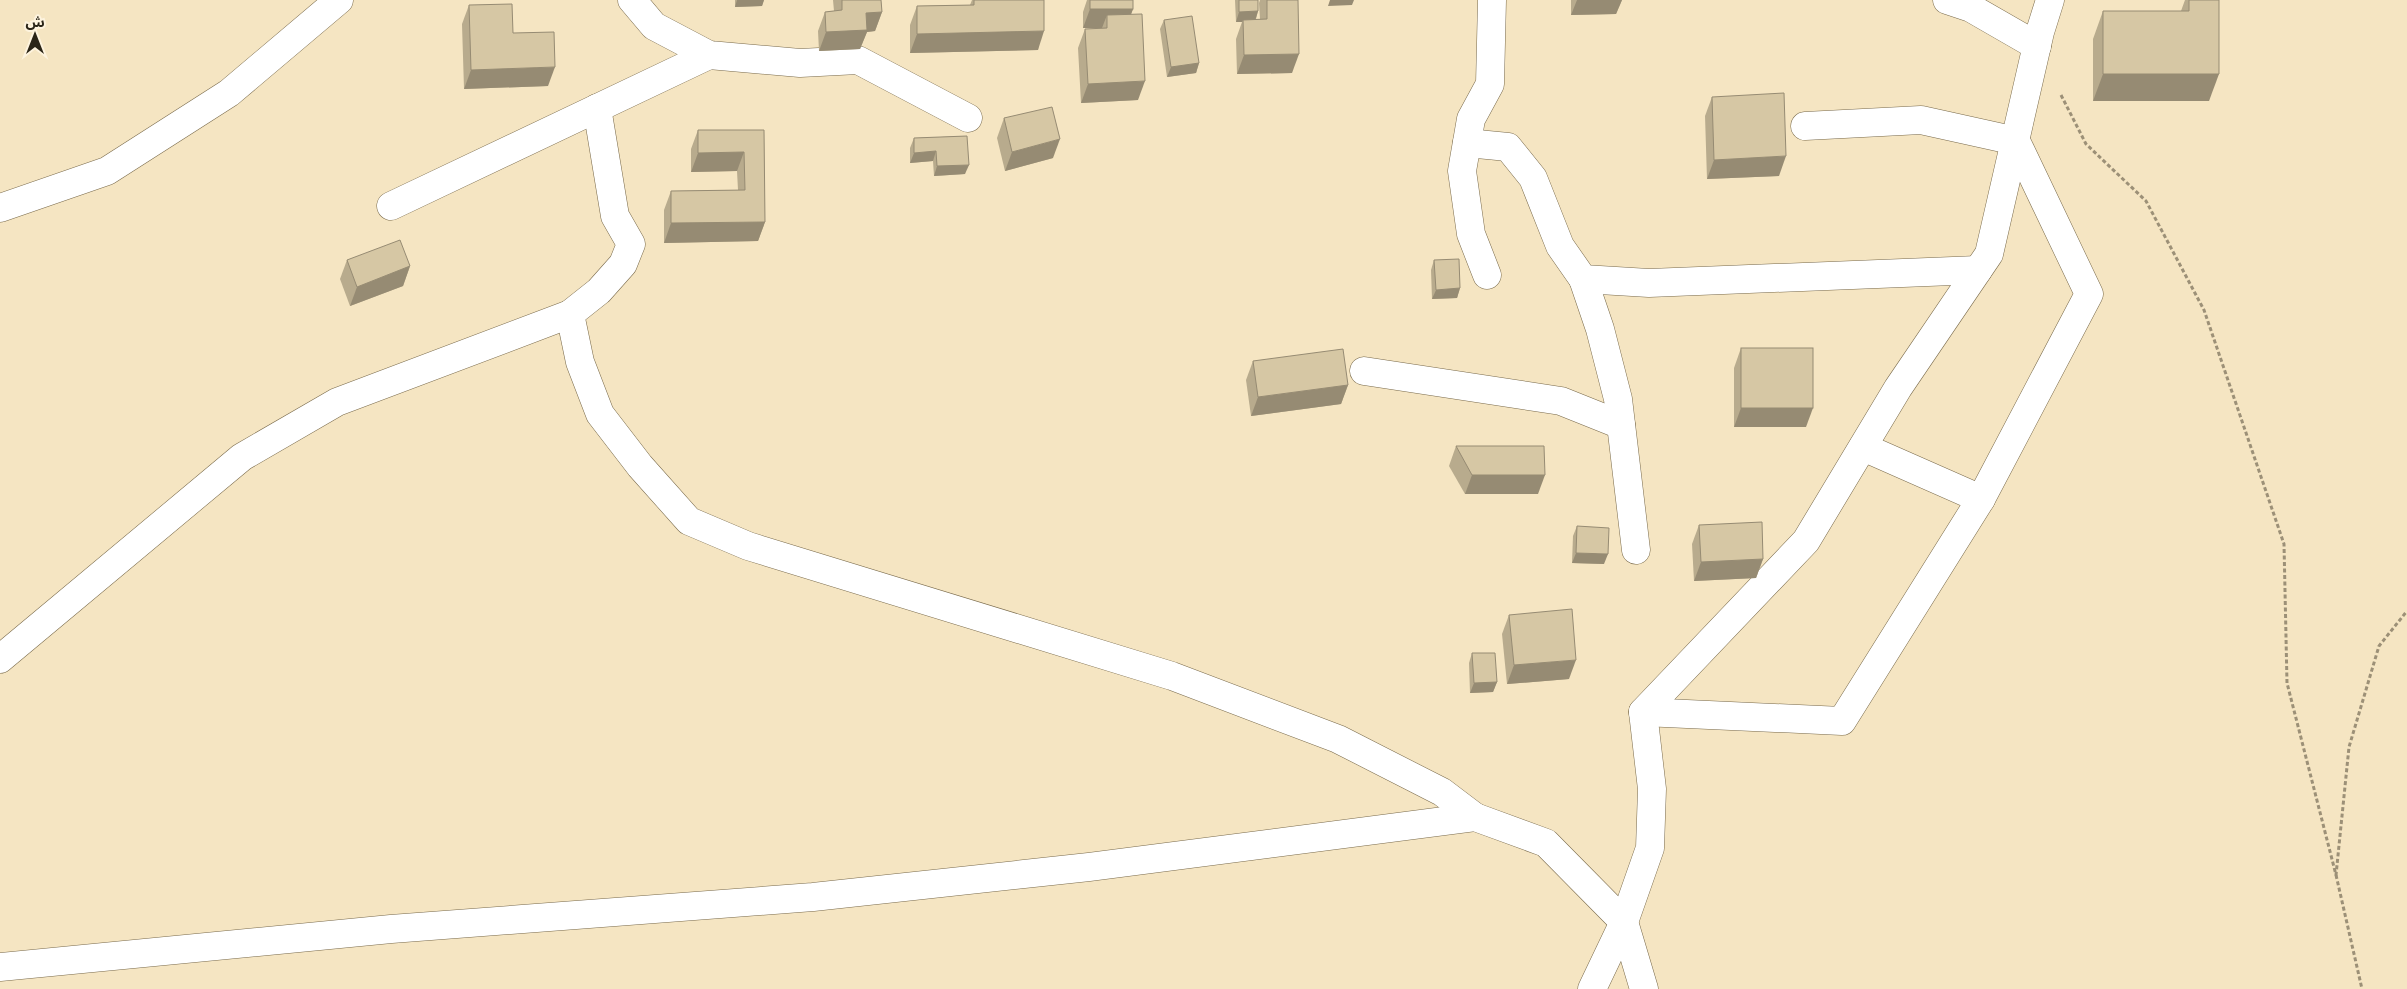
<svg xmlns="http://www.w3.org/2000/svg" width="2407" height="989" font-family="'Work Sans','Noto Sans Arabic',sans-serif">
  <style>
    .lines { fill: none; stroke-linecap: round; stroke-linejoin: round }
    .street-casing { stroke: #796a4b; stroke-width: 29 }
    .path { stroke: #9c9077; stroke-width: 3; stroke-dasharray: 4 2.5; stroke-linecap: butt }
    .street { stroke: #fff; stroke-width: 28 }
    .wall { fill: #b8ab8d }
    .shaded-wall { fill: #968b73 }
    .building { fill: #d6c7a4; stroke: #968b73 }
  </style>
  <rect width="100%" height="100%" fill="#f5e5c2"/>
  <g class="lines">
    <g class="street-casing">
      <g id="street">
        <polyline points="632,0 654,26 709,55 800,63 858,60 968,118"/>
        <polyline points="1947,0 1971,8 2037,46"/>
        <polyline points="597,108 615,216 631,244 623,264 599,291 570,314 580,362 600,414 640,466 689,521 748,546 1172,676 1338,739 1442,792 1475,817"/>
        <polyline points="1467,143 1508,147 1533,178 1560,246 1583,279 1649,283 1978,270"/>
        <polyline points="391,206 709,55"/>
        <polyline points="0,208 107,171 229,93 339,0"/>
        <polyline points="1487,275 1471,234 1462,171 1471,119 1490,84 1492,0"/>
        <polyline points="1583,279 1600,329 1618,399 1636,550"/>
        <polyline points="1364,371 1561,401 1621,425"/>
        <polyline points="1863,447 1981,499"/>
        <polyline points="0,659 242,457 337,402 570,314"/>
        <polyline points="1643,712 1842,721 1981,499 2089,294 2016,141 1921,120 1805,126"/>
        <polyline points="0,967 391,929 813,897 1089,867 1475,817 1546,843 1624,922 1644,989"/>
        <polyline points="1592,989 1624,922 1650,848 1652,789 1643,712 1806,541 1898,388 1989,254 2040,32 2050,0"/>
      </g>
    </g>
    <g class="path">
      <polyline points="2061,95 2086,144 2146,201 2204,310 2284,544 2287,683 2336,875 2349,747 2379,646 2407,611"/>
      <polyline points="2336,875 2362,989"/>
    </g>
    <use href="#street" class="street"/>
  </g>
  <g class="wall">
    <polygon points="735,0 764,0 762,6 735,7"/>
    <polygon points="833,0 881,0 882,12 875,31 867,32 860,49 819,51 818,31 825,12 834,11"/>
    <polygon points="972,0 1044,0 1038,50 910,53 910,25 917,6 970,5"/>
    <polygon points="1087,0 1133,0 1133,9 1131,14 1138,100 1081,103 1078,48 1085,29 1102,28 1083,28 1083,12"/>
    <polygon points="1235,0 1258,0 1258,11 1256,19 1260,19 1259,3 1260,0 1298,0 1292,73 1237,74 1236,39 1242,22 1236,22"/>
    <polygon points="1571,0 1622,0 1616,14 1571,15"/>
    <polygon points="2185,0 2219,0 2209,101 2093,101 2093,39 2103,11 2181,11"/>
    <polygon points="469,5 513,33 548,86 464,89 462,24"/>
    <polygon points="1164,20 1199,63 1196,73 1167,77 1160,29"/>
    <polygon points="1712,97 1779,176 1707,179 1705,116"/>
    <polygon points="1004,118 1053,158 1005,171 997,138"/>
    <polygon points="698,130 764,130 765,222 758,241 664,243 664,210 671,191 738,190 737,171 691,172 691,149"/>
    <polygon points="967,136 965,174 934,176 933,161 910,163 910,148 914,138"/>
    <polygon points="347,260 410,266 403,286 350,306 340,279"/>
    <polygon points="1434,260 1460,288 1457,298 1432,299 1431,270"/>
    <polygon points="1741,348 1806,427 1734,427 1734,368"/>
    <polygon points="1253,361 1348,385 1341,404 1251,416 1246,380"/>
    <polygon points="1456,446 1538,494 1465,494 1449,466"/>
    <polygon points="1699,525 1763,559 1756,578 1694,581 1692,544"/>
    <polygon points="1577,526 1604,564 1572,563 1573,536"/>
    <polygon points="1509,615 1569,679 1507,684 1502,634"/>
    <polygon points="1472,653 1497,682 1493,692 1470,693 1469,663"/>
  </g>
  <g class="shaded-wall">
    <polygon points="737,0 764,0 762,6 735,7"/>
    <polygon points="1330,0 1354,0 1352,5 1328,6"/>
    <polygon points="1577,0 1622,0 1616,14 1571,15"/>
    <polygon points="1090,9 1133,9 1126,28 1107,15 1102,28 1083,28"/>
    <polygon points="1258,11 1255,21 1243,20 1242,22 1236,22 1239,12"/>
    <polygon points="882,12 875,31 867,32 860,49 819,51 826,32 866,13"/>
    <polygon points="1044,31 1038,50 910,53 917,34"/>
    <polygon points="1299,54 1292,73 1237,74 1244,55"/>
    <polygon points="1199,63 1196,73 1167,77 1171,67"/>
    <polygon points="555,67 548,86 464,89 471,70"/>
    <polygon points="2103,74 2219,74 2209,101 2093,101"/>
    <polygon points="1145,81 1138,100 1081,103 1088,84"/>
    <polygon points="1060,139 1053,158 1005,171 1012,152"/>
    <polygon points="936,151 933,161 910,163 914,153"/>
    <polygon points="744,152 737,171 691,172 698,153"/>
    <polygon points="1786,156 1779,176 1707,179 1714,160"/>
    <polygon points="969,165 965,174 934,176 937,166"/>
    <polygon points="765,222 758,241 664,243 671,223"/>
    <polygon points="410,266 403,286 350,306 357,287"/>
    <polygon points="1460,288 1457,298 1432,299 1436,290"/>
    <polygon points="1348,385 1341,404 1251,416 1258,397"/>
    <polygon points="1741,408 1813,408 1806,427 1734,427"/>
    <polygon points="1472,475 1545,475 1538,494 1465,494"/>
    <polygon points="1576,553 1608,554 1604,564 1572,563"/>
    <polygon points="1763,559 1756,578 1694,581 1701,562"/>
    <polygon points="1576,660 1569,679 1507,684 1514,665"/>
    <polygon points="1497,682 1493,692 1470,693 1474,683"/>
  </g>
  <g class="building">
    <polygon points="842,0 881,0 882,12 866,13 867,30 826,32 825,12 842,10"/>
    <polygon points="974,0 1044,0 1044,31 917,34 917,6 974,5"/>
    <rect x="1090" y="0" width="43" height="9"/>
    <polygon points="1239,0 1258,0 1258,11 1239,12"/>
    <polygon points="1267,0 1298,0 1299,54 1244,55 1243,20 1267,19"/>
    <polygon points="2189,0 2219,0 2219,74 2103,74 2103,11 2189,11"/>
    <polygon points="512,4 513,33 554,32 555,67 471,70 469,5"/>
    <polygon points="1142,14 1145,81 1088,84 1085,29 1107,28 1107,15"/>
    <polygon points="1192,16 1199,63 1171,67 1164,20"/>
    <polygon points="1784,93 1786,156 1714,160 1712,97"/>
    <polygon points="1052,107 1060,139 1012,152 1004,118"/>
    <polygon points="698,130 764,130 765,222 671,223 671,191 745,190 744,152 698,153"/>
    <polygon points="967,136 969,165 937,166 936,151 914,153 914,138"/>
    <polygon points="400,240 410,266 357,287 347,260"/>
    <polygon points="1459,259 1460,288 1436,290 1434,260"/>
    <rect x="1741" y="348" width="72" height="60"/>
    <polygon points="1343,349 1348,385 1258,397 1253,361"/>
    <polygon points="1456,446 1544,446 1545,475 1472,475"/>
    <polygon points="1762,522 1763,559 1701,562 1699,525"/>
    <polygon points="1577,526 1609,528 1608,554 1576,553"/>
    <polygon points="1572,609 1576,660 1514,665 1509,615"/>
    <polygon points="1472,653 1495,653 1497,682 1474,683"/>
  </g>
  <g transform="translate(35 35)" stroke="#fdf3de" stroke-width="4" paint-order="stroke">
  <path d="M0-4L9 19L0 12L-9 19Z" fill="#2a2417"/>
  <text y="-8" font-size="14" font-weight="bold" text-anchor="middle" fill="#2a2417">ش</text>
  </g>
</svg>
